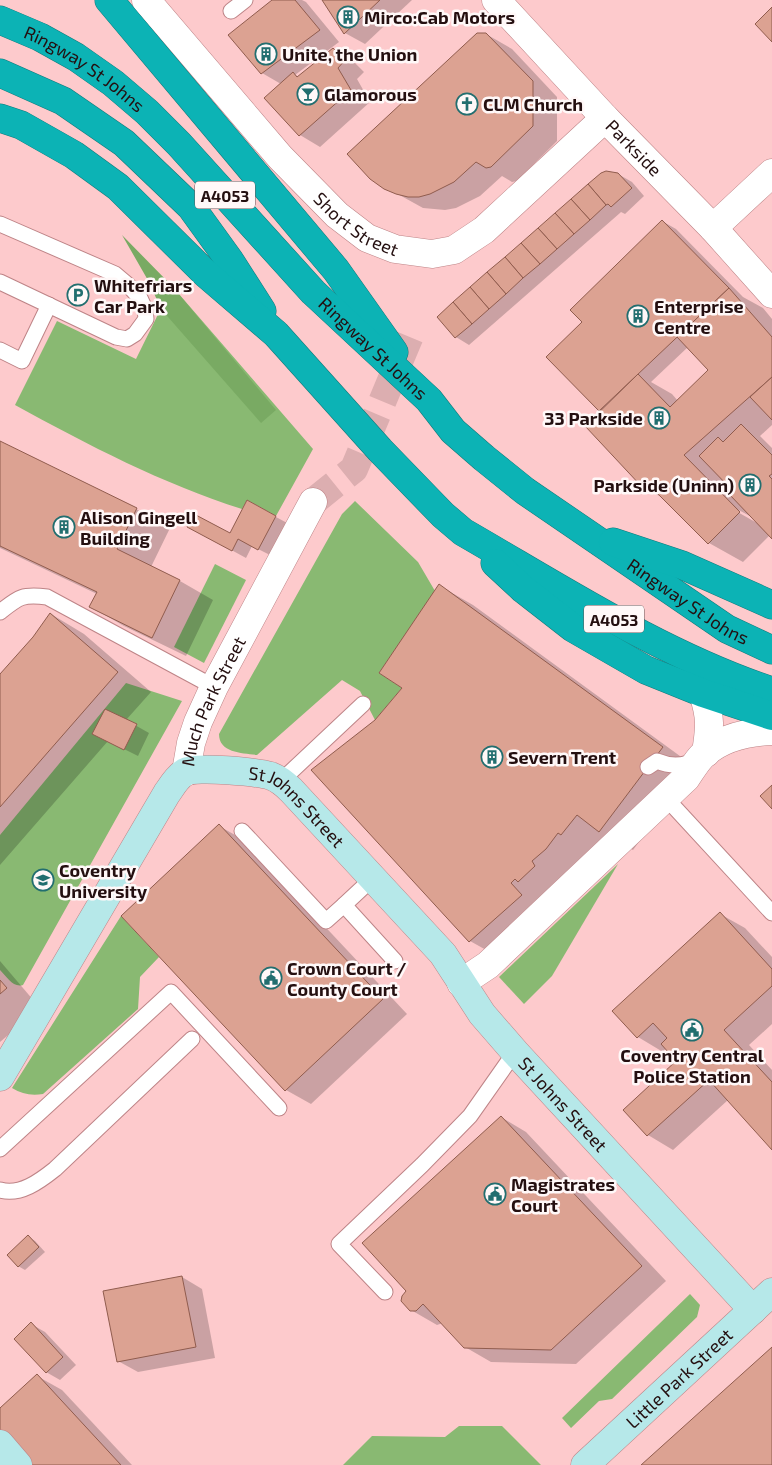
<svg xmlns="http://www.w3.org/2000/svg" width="772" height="1465" font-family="'Exo 2',sans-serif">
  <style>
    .green { fill: #89b972 }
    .forest { fill: #79aa63 }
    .shadow { fill: #0003; fill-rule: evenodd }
    .building { fill: #dca292; stroke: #905c4e }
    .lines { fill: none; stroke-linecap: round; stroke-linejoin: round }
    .street-tunnel { stroke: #dcaeb0; stroke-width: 28; stroke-dasharray: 28 14; stroke-linecap: butt }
    .lane-casing { stroke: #be8487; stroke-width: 17 }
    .street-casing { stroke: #be8487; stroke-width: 29 }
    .secondary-casing { stroke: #be8487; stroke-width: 29 }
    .highway-casing { stroke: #147a7b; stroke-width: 29 }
    .lane { stroke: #fff; stroke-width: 15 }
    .street { stroke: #fff; stroke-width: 28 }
    .secondary { stroke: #b6e8e9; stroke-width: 28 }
    .highway { stroke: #0cb3b5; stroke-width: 28 }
    .labels { text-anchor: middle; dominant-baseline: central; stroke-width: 5; stroke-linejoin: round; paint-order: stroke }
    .shield { fill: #fff8f8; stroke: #665556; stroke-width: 1 }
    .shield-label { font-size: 16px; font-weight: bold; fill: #240f10 }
    .poi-label { font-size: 18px; font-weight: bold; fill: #240f10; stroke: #fff8f8; text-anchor: start }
    .street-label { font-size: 18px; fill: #240f10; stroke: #fff8f8 }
  </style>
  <rect width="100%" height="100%" fill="#fdcacc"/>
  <g class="green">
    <path d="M 172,286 L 313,449 L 276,516 L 247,500 L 242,509 C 163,484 88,445 15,405 L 57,321 L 136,359 Z"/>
    <path d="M 355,501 L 418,562 L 435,591 L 379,673 L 402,688 L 375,720 L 360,691 L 342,680 L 257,755 C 242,753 219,753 219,734 L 342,514 Z"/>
    <polygon points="215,564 246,580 204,663 174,647"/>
    <path d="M 126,683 L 182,701 L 23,985 C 13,988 7,977 0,970 L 0,835 Z"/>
    <polygon points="618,864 552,976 524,1004 499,977"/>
    <path d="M 121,916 L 159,957 L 140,977 L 138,1009 L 43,1094 C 31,1096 22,1094 12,1088 Z"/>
    <polygon points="690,1294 700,1305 697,1317 612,1399 599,1401 571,1428 562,1418"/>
    <polygon points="459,1426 502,1426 541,1465 343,1465 372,1436 445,1437"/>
  </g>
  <polygon class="forest" points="122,235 172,286 276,410 261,423 161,309 149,282"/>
  <g class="shadow">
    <polygon points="274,0 302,0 306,2 339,42 295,75 299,77 333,49 353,61 364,72 357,79 370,102 320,147 300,135 266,98 281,84 262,73 229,35"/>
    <polygon points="324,0 412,0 365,44 345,33"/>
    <polygon points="486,34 512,49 557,97 557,141 517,181 512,182 502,176 480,196 456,208 445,210 423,208 385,187"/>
    <polygon points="618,174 632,182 644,196 625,214 621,212 620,213 469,345 456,337 438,317"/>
    <path d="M 662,221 L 676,229 L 743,297 L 763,308 L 772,319 L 772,425 L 760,436 L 772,448 L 772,537 L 770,535 L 743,562 L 709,543 L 666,500 L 642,486 L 600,410 L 584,322 ZM 688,347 L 710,370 L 678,401 L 672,394 L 651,382 ZM 735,508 L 757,520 L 757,523 L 734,510 Z"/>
    <polygon points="0,443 136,509 170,528 151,567 180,581 213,600 186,656 124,626 91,607 97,594 0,548"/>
    <polygon points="276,517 289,524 272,556 252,546 246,558 202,534 230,534"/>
    <polygon points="440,586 473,605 695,767 633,850 609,836 504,960 470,941 375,721 403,688"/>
    <polygon points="51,614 84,634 151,692 126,720 149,733 138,756 108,741 0,865 0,676 34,638"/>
    <polygon points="219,826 244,840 407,1014 311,1104 286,1090"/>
    <polygon points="720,914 745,928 772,957 772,1024 749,1045 772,1070 772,1148 728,1100 673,1150 648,1135 625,1110 678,1061 666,1048 663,1052 638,1037"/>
    <polygon points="0,961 40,1008 0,1042"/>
    <polygon points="501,1117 526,1132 666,1281 576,1364 491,1362 465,1347 443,1323 437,1325 411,1310"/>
    <polygon points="29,1237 35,1241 45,1252 25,1270 18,1266"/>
    <polygon points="182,1277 202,1289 215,1358 138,1372 118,1361"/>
    <polygon points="31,1324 45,1332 76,1365 60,1380 46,1372"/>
    <polygon points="37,1376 62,1390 132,1465 33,1465 0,1429 0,1410"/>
  </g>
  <g class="building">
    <polygon points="272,0 295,0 320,30 261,74 228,35"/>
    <polygon points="322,0 380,0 344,34"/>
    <polygon points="772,7 772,42 755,24"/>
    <polygon points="477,33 486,33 533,81 533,126 491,167 486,168 476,162 454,182 430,194 419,197 408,197 396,194 384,189 370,179 347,154"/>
    <polygon points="333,48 345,60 338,68 351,90 299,136 264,98 293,72 297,77"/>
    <polygon points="606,171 618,173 632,188 611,207 608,204 606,205 588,184 601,173"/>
    <polygon points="588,184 606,205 590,220 571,199"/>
    <polygon points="571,199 590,220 574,234 555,213"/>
    <polygon points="555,213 574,234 557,249 538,228"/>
    <polygon points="662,220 729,288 599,411 546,357 582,322 570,310"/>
    <polygon points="538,228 557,249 540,264 521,243"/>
    <polygon points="521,243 540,264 523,278 505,257"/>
    <polygon points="505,257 523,278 506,294 487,272"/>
    <polygon points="487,272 506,294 489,309 470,287"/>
    <polygon points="470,287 489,309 472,324 453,302"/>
    <polygon points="729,288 772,337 772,377 684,455 740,512 708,544 647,483 642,487 585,426 638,374 670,407 708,370 677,337"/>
    <polygon points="453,302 472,324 455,338 437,317"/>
    <polygon points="772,377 772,420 750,397"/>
    <polygon points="741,424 772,455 772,474 769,476 772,479 772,539 729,494 733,491 699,456 718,437 723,442"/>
    <polygon points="0,441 137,508 117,549 180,580 152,638 89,607 97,592 0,546"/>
    <polygon points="247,500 276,516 258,550 238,539 232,551 187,527 194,514 230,533"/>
    <polygon points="439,584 663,747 599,832 577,815 561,835 558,833 546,849 532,861 535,866 518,882 515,879 511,883 522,895 469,942 311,770 375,720 402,688 379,673"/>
    <polygon points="50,613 118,672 0,807 0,674 33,637"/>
    <polygon points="105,709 137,724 124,750 92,734"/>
    <polygon points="772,785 772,809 760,796"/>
    <polygon points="219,824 383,999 285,1091 121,916"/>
    <polygon points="720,912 772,969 772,986 724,1030 772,1082 772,1150 709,1080 647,1136 623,1110 676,1061 661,1044 667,1038 653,1023 637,1038 612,1011"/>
    <polygon points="0,980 7,988 0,994"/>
    <polygon points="501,1116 642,1266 551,1350 464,1348 423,1304 416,1311 410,1311 401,1301 402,1296 406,1291 362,1243"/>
    <polygon points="28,1235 39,1247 18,1267 7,1255"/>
    <polygon points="182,1276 196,1347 117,1362 103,1291"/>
    <polygon points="31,1322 63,1357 46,1373 14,1339"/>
    <polygon points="772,1347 772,1465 641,1465"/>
    <polygon points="37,1374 121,1465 32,1465 0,1431 0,1408"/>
  </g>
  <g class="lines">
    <polyline class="street-tunnel" points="313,502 354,469 414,326"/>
    <g class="lane-casing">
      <g id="lane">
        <polyline points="231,11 245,0"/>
        <polyline points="0,224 115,274 128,285 140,298 145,309 146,319 135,334 127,339 116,337 0,282"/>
        <polyline points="0,350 22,361 49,305"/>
        <path d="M 0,612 C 19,597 22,594 47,597 L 214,687"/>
        <path d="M 648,767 L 657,761 C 671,767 685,766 698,759"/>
        <polyline points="281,781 363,704"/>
        <polyline points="665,797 772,913"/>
        <polyline points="242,831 326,921 344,905 395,961"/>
        <polyline points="344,905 373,878"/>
        <polyline points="0,1149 171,992 279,1108"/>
        <path d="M 0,1190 C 20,1196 40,1181 55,1169 L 192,1039"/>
        <polyline points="385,1292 339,1244 422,1165 470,1116 515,1052"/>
      </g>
    </g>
    <g class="street-casing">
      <g id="street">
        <path id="s1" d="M 146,0 L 280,157 L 337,215 L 367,238 L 395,249 L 432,254 L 454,250 L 484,230 L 605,118"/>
        <path id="s2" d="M 496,0 L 605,118 L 713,228 L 772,294"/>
        <polyline points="713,228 772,173"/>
        <path d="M 703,693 C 711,718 710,727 706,753"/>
        <path id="s3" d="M 186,772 L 191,743 L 198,722 L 214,687 L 313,502"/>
        <path d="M 461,983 L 488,965 L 686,778 C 691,771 696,762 702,756 C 720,738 748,732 772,731"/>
      </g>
    </g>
    <g class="secondary-casing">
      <g id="secondary">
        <path id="s4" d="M 0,1077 L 167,793 C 172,786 177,777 185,772 C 196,766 258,772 271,776 C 279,779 285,784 291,790 L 443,954 L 482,1014 L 515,1052 L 753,1310"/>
        <polyline points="0,1444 18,1465"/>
        <path id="s5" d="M 585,1465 L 772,1292"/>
      </g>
    </g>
    <g class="highway-casing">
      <g id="highway">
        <polyline points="109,0 336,270 394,352"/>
        <path id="s6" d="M 0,20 L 40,37 L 76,57 L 113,83 L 147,112 L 179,144 L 313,292 L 429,400 L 453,431 L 484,458 L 525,491 L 727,629 L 772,650"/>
        <polyline points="0,73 63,101 124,143 191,207 230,261 262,311"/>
        <path d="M 0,118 L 21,125 L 74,155 L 118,187 L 206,274 L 276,334 L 380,450 L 443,515 L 463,532 C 562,589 663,655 772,691"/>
        <polyline points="613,542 682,565 772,605"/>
        <polyline points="495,563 523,589 573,628 646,670 703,693 772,716"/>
      </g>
    </g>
    <use href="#lane" class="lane"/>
    <use href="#street" class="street"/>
    <use href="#secondary" class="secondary"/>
    <use href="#highway" class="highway"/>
  </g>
  <defs>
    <g id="building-ring" transform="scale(1.125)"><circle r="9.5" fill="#fff8f8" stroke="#226e6f" stroke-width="1.5"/><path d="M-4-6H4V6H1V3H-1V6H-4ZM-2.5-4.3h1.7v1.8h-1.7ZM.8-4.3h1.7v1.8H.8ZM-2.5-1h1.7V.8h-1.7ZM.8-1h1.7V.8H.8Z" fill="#226e6f"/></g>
    <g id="bar-ring" transform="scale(1.125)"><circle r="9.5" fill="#fff8f8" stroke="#226e6f" stroke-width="1.5"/><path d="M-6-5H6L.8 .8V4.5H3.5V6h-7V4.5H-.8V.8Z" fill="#226e6f"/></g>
    <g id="church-ring" transform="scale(1.125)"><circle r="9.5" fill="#fff8f8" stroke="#226e6f" stroke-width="1.5"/><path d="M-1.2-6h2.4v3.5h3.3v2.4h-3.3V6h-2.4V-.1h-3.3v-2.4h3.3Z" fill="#226e6f"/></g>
    <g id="parking-ring" transform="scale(1.125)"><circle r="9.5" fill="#fff8f8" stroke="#226e6f" stroke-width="1.5"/><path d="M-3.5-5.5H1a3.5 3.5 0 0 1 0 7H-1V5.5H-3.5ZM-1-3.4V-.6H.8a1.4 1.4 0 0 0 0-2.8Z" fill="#226e6f"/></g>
    <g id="university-ring" transform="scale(1.125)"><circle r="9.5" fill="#fff8f8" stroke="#226e6f" stroke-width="1.5"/><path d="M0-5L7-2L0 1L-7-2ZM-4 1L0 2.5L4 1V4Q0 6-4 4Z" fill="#226e6f"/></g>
    <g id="civic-ring" transform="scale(1.125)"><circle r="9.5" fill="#fff8f8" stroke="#226e6f" stroke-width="1.5"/><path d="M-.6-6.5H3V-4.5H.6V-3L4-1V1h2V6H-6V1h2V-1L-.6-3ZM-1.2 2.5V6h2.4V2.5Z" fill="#226e6f"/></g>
  </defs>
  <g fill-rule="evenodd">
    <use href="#building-ring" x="348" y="17"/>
    <use href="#building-ring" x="266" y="54"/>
    <use href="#bar-ring" x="308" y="94"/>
    <use href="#church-ring" x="467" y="104"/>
    <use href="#parking-ring" x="78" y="295"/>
    <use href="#building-ring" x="638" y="316"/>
    <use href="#building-ring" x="659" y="418"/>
    <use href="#building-ring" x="750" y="485"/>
    <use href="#building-ring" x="64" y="527"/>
    <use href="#building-ring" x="492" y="757"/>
    <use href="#university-ring" x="43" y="880"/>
    <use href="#civic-ring" x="271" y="978"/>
    <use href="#civic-ring" x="692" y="1030"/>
    <use href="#civic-ring" x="495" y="1194"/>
  </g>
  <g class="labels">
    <g class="shield">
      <rect x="195" y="181.5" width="60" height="27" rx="4"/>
      <rect x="584" y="605.5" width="60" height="27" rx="4"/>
    </g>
    <g class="shield-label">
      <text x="225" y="195">A4053</text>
      <text x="614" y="619">A4053</text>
    </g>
    <g class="poi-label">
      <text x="364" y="17">Mirco:Cab Motors</text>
      <text x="282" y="54">Unite, the Union</text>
      <text x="324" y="94">Glamorous</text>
      <text x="483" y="104">CLM Church</text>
      <text x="94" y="285">Whitefriars<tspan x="94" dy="21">Car Park</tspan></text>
      <text x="654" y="306">Enterprise<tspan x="654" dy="21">Centre</tspan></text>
      <text x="643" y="418" text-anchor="end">33 Parkside</text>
      <text x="734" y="485" text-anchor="end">Parkside (Uninn)</text>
      <text x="80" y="517">Alison Gingell<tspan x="80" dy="21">Building</tspan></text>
      <text x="508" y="757">Severn Trent</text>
      <text x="59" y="870">Coventry<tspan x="59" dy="21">University</tspan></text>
      <text x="287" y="968">Crown Court /<tspan x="287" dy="21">County Court</tspan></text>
      <text x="692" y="1055" text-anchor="middle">Coventry Central<tspan x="692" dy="21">Police Station</tspan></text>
      <text x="511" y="1184">Magistrates<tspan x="511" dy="21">Court</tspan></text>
    </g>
    <g class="street-label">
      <text stroke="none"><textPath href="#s6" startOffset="98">Ringway St Johns</textPath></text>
      <text stroke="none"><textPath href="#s2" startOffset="202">Parkside</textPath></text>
      <text stroke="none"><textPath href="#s1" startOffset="309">Short Street</textPath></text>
      <text stroke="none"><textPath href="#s6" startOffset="502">Ringway St Johns</textPath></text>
      <text stroke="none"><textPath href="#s6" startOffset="908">Ringway St Johns</textPath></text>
      <text stroke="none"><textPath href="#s3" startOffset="76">Much Park Street</textPath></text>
      <text stroke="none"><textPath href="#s4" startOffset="482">St Johns Street</textPath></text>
      <text stroke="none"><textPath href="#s4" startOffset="885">St Johns Street</textPath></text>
      <text stroke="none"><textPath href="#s5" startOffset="128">Little Park Street</textPath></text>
    </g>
  </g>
</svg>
